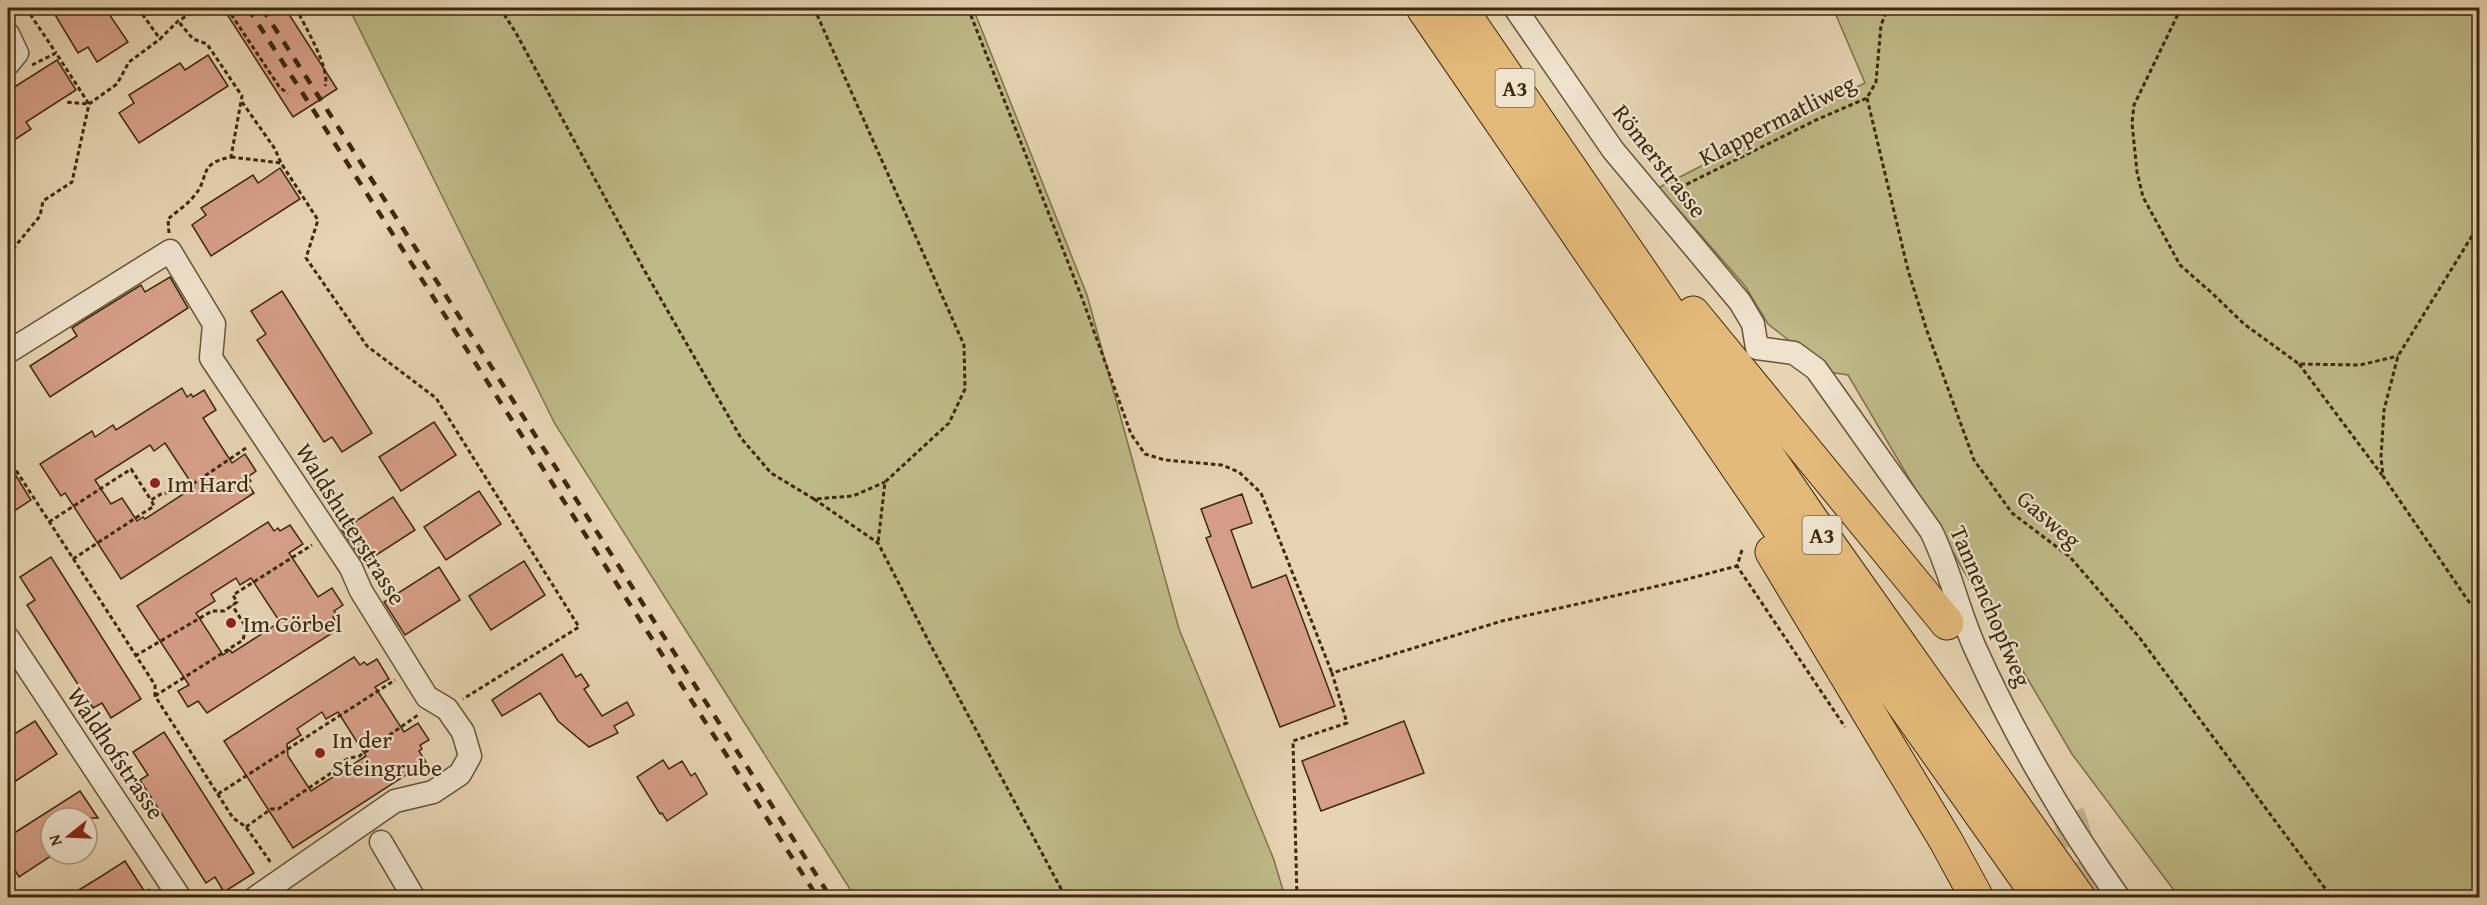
<svg xmlns="http://www.w3.org/2000/svg" width="2487" height="905" font-family="'Gentium Book Plus',serif">
  <style>
    .green { fill: #beba87; stroke: #7e724a; stroke-width: 1.5 }
    .building { fill: #d79f89; stroke: #3e290c; stroke-width: 1.5; fill-rule: evenodd }
    .lines { fill: none; stroke-linecap: round; stroke-linejoin: round }
    .highway-tunnel { stroke: #c5b292; stroke-width: 33; stroke-dasharray: 33 16; stroke-linecap: butt }
    .minor-casing { stroke: #685436; stroke-width: 25 }
    .highway-casing { stroke: #3e290c; stroke-width: 35 }
    .path { stroke: #3e290c; stroke-width: 3; stroke-dasharray: 4.5 3; stroke-linecap: butt }
    .minor { stroke: #efe3ce; stroke-width: 22 }
    .highway { stroke: #e4ba7a; stroke-width: 33 }
    .rail { stroke: #3e290c; stroke-width: 4.5; stroke-dasharray: 10 10; stroke-linecap: butt }
    .poi-dot { fill: #8f2418; stroke: #efe3ce; stroke-width: 2 }
    .labels { text-anchor: middle; dominant-baseline: central; stroke-width: 4.5; stroke-linejoin: round; paint-order: stroke }
    .shield { fill: #efe3ce; stroke: #736146; stroke-width: 1.5 }
    .shield-label { font-size: 22px; font-weight: bold; fill: #3e290c }
    .street-label { font-size: 24px; fill: #3e290c; stroke: #efe3ce }
    .poi-label { font-size: 24px; fill: #3e290c; stroke: #efe3ce; text-anchor: start }
  </style>
  <rect width="100%" height="100%" fill="#e7d4b3"/>
  <filter id="stains"><feTurbulence type="fractalNoise" baseFrequency=".00333" numOctaves="4"/><feColorMatrix values="0 0 0 0 .2 0 0 0 0 .09 0 0 0 0 .02 0 0 0 .5 -.17"/></filter>
  <radialGradient id="worn" r=".72"><stop offset=".6" stop-color="#630" stop-opacity="0"/><stop offset="1" stop-color="#630" stop-opacity=".3"/></radialGradient>
  <g class="green">
    <polygon points="349,8 973,8 1087,295 1179,629 1274,860 1285,897 855,897 555,424"/>
    <polygon points="1833,8 2479,8 2479,897 2179,897 2072,754 1848,375 1829,372 1768,324 1745,286 1678,209 1656,189 1865,83"/>
  </g>
  <g class="building">
    <polygon points="51,8 105,8 128,42 97,62 88,47 78,53"/>
    <polygon points="223,8 285,8 337,89 293,117"/>
    <polygon points="208,55 228,86 139,143 119,113 134,103 129,95 180,63 185,70"/>
    <polygon points="57,60 76,90 26,122 31,129 8,144 8,91"/>
    <polygon points="280,168 300,199 211,256 192,225 206,215 201,208 253,175 258,183"/>
    <polygon points="170,277 188,308 50,397 30,366 77,336 72,328 86,319 141,285 145,292"/>
    <polygon points="282,291 372,433 342,452 332,437 324,442 257,340 266,334 251,311"/>
    <path d="M 182,388 L 187,397 L 191,394 L 193,397 L 204,390 L 216,410 L 203,418 L 232,463 L 245,454 L 256,471 L 248,477 L 251,481 L 247,483 L 254,493 L 121,579 L 65,493 L 61,496 L 40,464 L 92,431 L 95,437 L 113,425 L 116,430 ZM 165,443 L 194,487 L 145,519 L 143,517 L 137,521 L 122,498 L 111,504 L 95,480 L 150,445 L 154,451 Z"/>
    <polygon points="434,422 456,455 401,491 379,457"/>
    <polygon points="8,463 31,500 8,515"/>
    <polygon points="479,491 501,524 446,560 424,527"/>
    <polygon points="1242,494 1252,523 1231,530 1252,588 1286,575 1335,706 1280,727 1206,538 1211,536 1201,509"/>
    <polygon points="393,497 415,530 364,563 342,530"/>
    <path d="M 268,522 L 274,531 L 278,528 L 280,531 L 290,525 L 303,544 L 289,553 L 318,597 L 332,588 L 343,605 L 334,611 L 337,615 L 333,617 L 340,628 L 207,713 L 198,701 L 188,707 L 178,691 L 189,685 L 137,606 ZM 236,578 L 240,585 L 251,578 L 280,622 L 232,653 L 230,650 L 223,655 L 196,613 L 215,601 L 211,594 Z"/>
    <polygon points="51,557 141,699 111,718 102,703 93,708 27,605 35,600 20,577"/>
    <polygon points="524,561 545,595 491,630 469,596"/>
    <polygon points="439,567 460,600 405,635 384,602"/>
    <polygon points="562,654 576,677 581,674 589,686 584,689 602,716 627,702 634,715 614,726 618,733 589,747 558,721 540,693 502,716 492,700"/>
    <path d="M 354,657 L 360,665 L 364,662 L 367,665 L 377,659 L 389,679 L 375,687 L 404,732 L 418,723 L 429,740 L 420,745 L 422,749 L 419,751 L 426,762 L 293,848 L 224,741 ZM 322,712 L 326,719 L 338,712 L 366,756 L 311,791 L 288,756 L 287,744 L 301,735 L 297,729 Z"/>
    <polygon points="35,721 57,754 8,786 8,738"/>
    <polygon points="1404,721 1424,773 1321,811 1302,761"/>
    <polygon points="164,732 254,873 224,892 215,877 206,883 140,780 148,775 133,752"/>
    <polygon points="663,760 669,769 682,761 691,776 695,773 707,794 667,821 662,813 660,814 637,777"/>
    <polygon points="80,791 98,818 51,818 51,854 54,854 19,877 8,859 8,837"/>
    <polygon points="125,861 148,897 67,897 97,879"/>
  </g>
  <g class="lines">
    <path class="highway-tunnel" d="M 2068,814 C 2078,839 2082,870 2082,898"/>
    <g class="minor-casing">
      <g id="minor">
        <path d="M 1515,8 L 1613,150 L 1740,302 L 1753,324 L 1757,348 L 1794,353 L 1816,369 L 1931,531 C 1950,569 1958,611 1976,650 C 2015,736 2064,820 2119,898"/>
        <polyline points="8,34 17,53 8,64"/>
        <polyline points="8,352 170,251 214,324 211,358 351,568 361,591 427,697 447,709 463,732 470,756 460,774 433,792 395,801 255,898"/>
        <polyline points="8,638 180,898"/>
        <polyline points="381,842 414,898"/>
      </g>
    </g>
    <g class="highway-casing">
      <g id="highway">
        <polyline points="1423,8 1787,540 2040,898"/>
        <polyline points="1460,8 1811,519 2079,898"/>
        <polyline points="1693,313 1947,623"/>
        <polyline points="1772,552 1946,841 1977,898"/>
      </g>
    </g>
    <g class="path">
      <polyline points="26,8 56,53"/>
      <polyline points="138,8 160,39 178,21 200,8"/>
      <polyline points="227,8 280,88 288,93"/>
      <path d="M 296,8 C 304,25 331,69 325,86"/>
      <polyline points="500,8 516,33 643,268 741,438 771,473 814,499 853,496 885,482"/>
      <polyline points="814,8 964,345 965,389 949,423 885,482 878,543"/>
      <polyline points="968,8 1082,298 1131,434 1145,454 1165,460 1222,465 1239,472 1261,493 1332,673"/>
      <polyline points="2181,8 2134,105 2132,123 2137,172 2143,197 2180,265 2213,294 2244,324 2299,364 2360,365 2398,356"/>
      <polyline points="32,65 56,53 89,104 65,102"/>
      <polyline points="1867,98 1908,270 1927,331 1974,460 2012,513 2070,557 2139,637 2324,887 2337,898"/>
      <polyline points="242,102 275,149 281,163"/>
      <polyline points="231,157 281,163 318,220 306,258 367,346 436,398 579,627 463,699"/>
      <polyline points="1673,191 1816,120 1867,98 1876,82 1881,25 1888,8"/>
      <polyline points="2480,223 2398,356 2384,410 2381,457 2383,476 2469,602 2480,614"/>
      <path d="M 169,233 L 168,219 C 176,212 187,205 194,196 C 211,177 196,164 231,157 L 242,96 L 207,44 L 193,39 L 178,21"/>
      <polyline points="8,255 40,216 43,201 72,182 89,104 117,84 129,62 160,39"/>
      <polyline points="2299,364 2382,475"/>
      <polyline points="8,458 155,685 155,696 233,818 246,827 271,863"/>
      <polyline points="814,499 878,543 929,642 1066,898"/>
      <polyline points="49,522 131,469 151,500 161,494 184,490 246,448"/>
      <polyline points="1742,550 1737,566 1845,727"/>
      <polyline points="73,559 154,506 151,500"/>
      <polyline points="135,656 212,611 224,611 237,602 233,595 312,545"/>
      <polyline points="155,696 243,640 246,627 232,605"/>
      <polyline points="218,794 395,680"/>
      <path d="M 246,827 L 271,809 L 278,809 L 331,773 C 338,764 346,757 358,757 L 418,715"/>
      <polyline points="148,889 153,898"/>
      <polyline points="1297,898 1293,741 1347,723 1332,673 1502,621 1680,581 1737,566"/>
    </g>
    <use href="#minor" class="minor"/>
    <use href="#highway" class="highway"/>
    <g class="rail">
      <polyline points="248,8 818,898"/>
      <polyline points="262,8 831,898"/>
    </g>
  </g>
  <g class="poi-dot">
    <circle cx="155" cy="483" r="6"/>
    <circle cx="231" cy="623" r="6"/>
    <circle cx="320" cy="753" r="6"/>
  </g>
  <g class="labels">
    <g class="shield">
      <rect x="1495.5" y="69" width="39" height="38" rx="4.5"/>
      <rect x="1802.5" y="516" width="39" height="38" rx="4.5"/>
    </g>
    <g class="shield-label">
      <text x="1515" y="88">A3</text>
      <text x="1822" y="535">A3</text>
    </g>
    <g class="street-label">
      <text transform="translate(1777 120) rotate(-27)">Klappermatliweg</text>
      <text transform="translate(1660 161) rotate(52)">Römerstrasse</text>
      <text transform="translate(2049 519) rotate(41)">Gasweg</text>
      <text transform="translate(351 524) rotate(58)">Waldshuterstrasse</text>
      <text transform="translate(1991 606) rotate(67)">Tannenchopfweg</text>
      <text transform="translate(116 753) rotate(56)">Waldhofstrasse</text>
    </g>
    <g class="poi-label">
      <text x="167" y="483">Im Hard</text>
      <text x="243" y="623">Im Görbel</text>
      <text x="332" y="739">In der<tspan x="332" dy="28">Steingrube</tspan></text>
    </g>
  </g>
  <rect width="2487" height="905" fill="none" stroke="#e7d4b3" stroke-width="30"/>
  <rect x="9" y="9" width="2469" height="887" fill="none" stroke="#3e290c" stroke-width="3"/>
  <rect x="15" y="15" width="2457" height="875" fill="none" stroke="#3e290c" stroke-width="1.5"/>
  <g transform="translate(69 836) rotate(252)"><circle r="28" fill="#efe3ce" stroke="#a89980" stroke-width="1.5"/>
  <path d="M0-4.5L10 22L0 15L-10 22Z" fill="#8f2418"/>
  <text y="-9" font-size="16" font-weight="bold" text-anchor="middle" fill="#3e290c">N</text>
  </g>
  <rect width="100%" height="100%" filter="url(#stains)"/>
  <rect width="100%" height="100%" fill="url(#worn)"/>
</svg>
